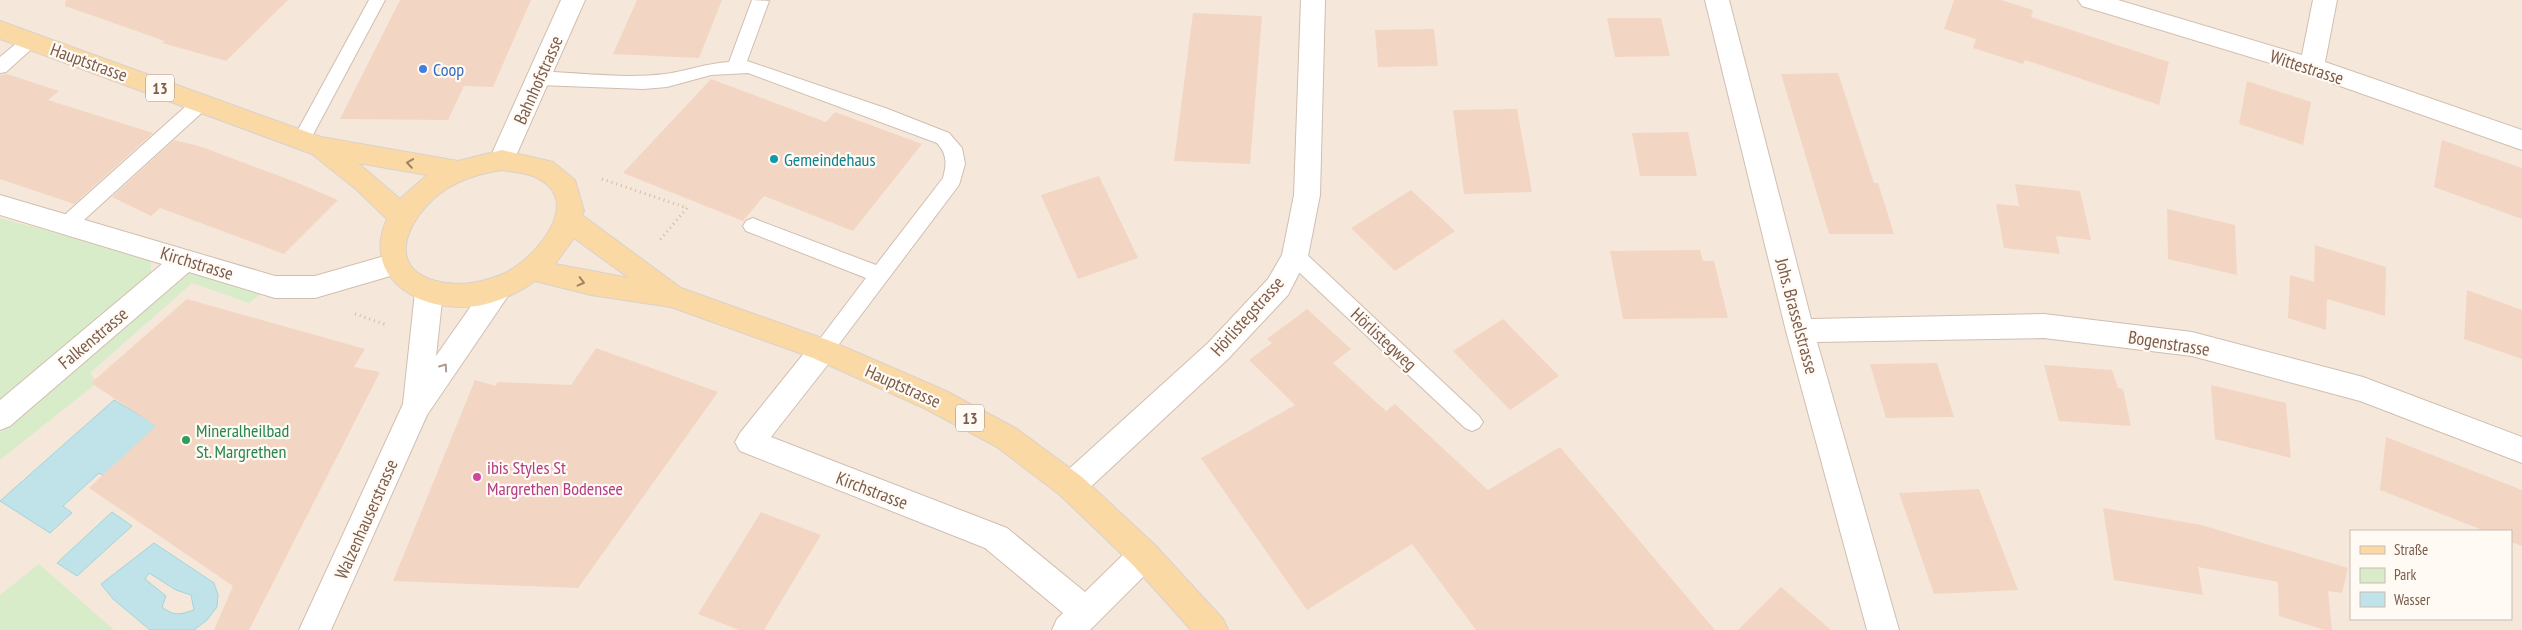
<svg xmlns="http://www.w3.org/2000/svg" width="2522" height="630" font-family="'PT Sans Narrow',sans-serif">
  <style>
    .residential { fill: #f5e8da; fill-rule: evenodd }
    .green { fill: #d8ecc9 }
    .water { fill: #bfe3e8; stroke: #a5d3da; fill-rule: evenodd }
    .building { fill: #f3d5c3 }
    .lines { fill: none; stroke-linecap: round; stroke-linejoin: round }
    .service-casing { stroke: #d1beb0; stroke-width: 2 }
    .minor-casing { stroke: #d1beb0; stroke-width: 2 }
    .tertiary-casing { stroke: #d1beb0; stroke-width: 2 }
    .primary-casing { stroke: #dad1cd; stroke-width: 2 }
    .path { stroke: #d9b8a5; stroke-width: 3; stroke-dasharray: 1 4; stroke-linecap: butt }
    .service { fill: #fff; fill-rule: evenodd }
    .minor { fill: #fff; fill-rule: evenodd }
    .tertiary { fill: #fff; fill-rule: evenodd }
    .primary { fill: #fbd9a5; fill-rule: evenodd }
    .oneway { stroke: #a18267 }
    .oneway2 { stroke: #af9d94 }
    .shop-dot { fill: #3f7fe0; stroke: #fffaf3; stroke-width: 2 }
    .culture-dot { fill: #0f9aa8; stroke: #fffaf3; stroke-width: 2 }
    .leisure-dot { fill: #2e9e5b; stroke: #fffaf3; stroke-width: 2 }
    .hotel-dot { fill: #d1479c; stroke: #fffaf3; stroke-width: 2 }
    .labels { text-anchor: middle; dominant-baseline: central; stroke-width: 4.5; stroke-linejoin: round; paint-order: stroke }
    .shield { fill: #fffaf3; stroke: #a28b7f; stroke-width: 1 }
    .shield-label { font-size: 16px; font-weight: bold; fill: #7a5c4d }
    .street-label { font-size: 18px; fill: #7a5c4d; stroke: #fffaf3 }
    .shop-label { font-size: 18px; fill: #366cbe; stroke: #fffaf3; text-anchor: start }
    .culture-label { font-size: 18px; fill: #0d838f; stroke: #fffaf3; text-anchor: start }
    .leisure-label { font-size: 18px; fill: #27864d; stroke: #fffaf3; text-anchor: start }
    .hotel-label { font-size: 18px; fill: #b23c85; stroke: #fffaf3; text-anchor: start }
  </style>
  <rect width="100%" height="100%" fill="#fdf6ec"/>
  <path class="residential" d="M 0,0 L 2522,0 L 2522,630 L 0,630 ZM 2351,531 L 2511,531 L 2511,619 L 2351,619 Z"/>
  <g class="green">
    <polygon points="0,218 151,259 151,277 0,404"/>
    <polygon points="192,271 265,291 249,303 192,283 90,373 97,383 0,460 0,433"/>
    <polygon points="39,564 114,630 0,630 0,595"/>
  </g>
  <g class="water">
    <polygon points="114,400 160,427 105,477 99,473 63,506 72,513 50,533 0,501"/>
    <polygon points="112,512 132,526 77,576 57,563"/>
    <path d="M 154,543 L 214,583 L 218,595 L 217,607 L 207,620 L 194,630 L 150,630 L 113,599 L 101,584 ZM 149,573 L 176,590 L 191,595 L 194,610 C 179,615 174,616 162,607 L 166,596 L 145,579 Z"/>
  </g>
  <g class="building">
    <polygon points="66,0 288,0 226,61 162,43 165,41 65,6"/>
    <polygon points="400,0 531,0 493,87 464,86 448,120 340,119"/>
    <polygon points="637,0 722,0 699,58 613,54"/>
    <polygon points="1954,0 2001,0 2033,10 2031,17 2169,62 2159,105 2025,60 2023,64 1973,48 1976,39 1944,29"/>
    <polygon points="1193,13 1262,16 1250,164 1174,161"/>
    <polygon points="1607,18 1661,18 1670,56 1615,57"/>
    <polygon points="1434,29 1438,66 1378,67 1375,30"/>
    <polygon points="1838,73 1874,183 1878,183 1894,234 1829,234 1781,74"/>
    <polygon points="7,74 59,91 48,100 153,133 74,204 0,179 0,75"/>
    <polygon points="711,79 826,122 835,112 922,144 853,231 764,196 743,221 623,173"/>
    <polygon points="2247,81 2311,102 2303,145 2239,124"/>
    <polygon points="1517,109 1532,192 1464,194 1453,110"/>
    <polygon points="1688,132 1697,176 1640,176 1632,133"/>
    <polygon points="174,140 202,147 293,181 338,200 284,254 160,208 151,216 112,197"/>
    <polygon points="2442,140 2522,168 2522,219 2434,187"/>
    <polygon points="1099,176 1138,258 1078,279 1041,195"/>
    <polygon points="2015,184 2080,191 2091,240 2056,236 2060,254 2004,248 1996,204 2019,206"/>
    <polygon points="1411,190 1455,231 1395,271 1351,228"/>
    <polygon points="2167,209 2235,225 2237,275 2168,259"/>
    <polygon points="2315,245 2386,267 2385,316 2327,299 2326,330 2288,318 2290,275 2314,282"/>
    <polygon points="1700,250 1703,261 1714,261 1728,318 1623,319 1610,251"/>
    <polygon points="2467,290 2522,310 2522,359 2464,339"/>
    <polygon points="187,299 365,349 354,367 380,372 249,630 214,630 233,586 89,488 156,426 91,383"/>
    <polygon points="1307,309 1351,349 1333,363 1386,411 1395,404 1488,490 1560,447 1715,630 1476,630 1412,544 1307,610 1201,458 1295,405 1249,360 1272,343 1267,339"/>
    <polygon points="1503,319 1559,376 1510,410 1453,351"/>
    <polygon points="596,348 718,392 578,588 393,581 475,380 496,386 497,382 571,385"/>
    <polygon points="1937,363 1954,417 1886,418 1870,364"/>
    <polygon points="2044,365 2112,370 2118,388 2123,389 2131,426 2059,421"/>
    <polygon points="2211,385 2286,403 2291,458 2215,439"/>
    <polygon points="2386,437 2522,490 2522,546 2511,542 2511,531 2485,531 2380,490"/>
    <polygon points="1979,489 2018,590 1934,594 1899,493"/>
    <polygon points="2103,508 2201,525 2348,568 2342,593 2328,591 2332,630 2325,630 2279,616 2278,582 2198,567 2203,595 2114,580"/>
    <polygon points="761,512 821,535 764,630 739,630 698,614"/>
    <polygon points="1781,587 1831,630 1738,630"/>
  </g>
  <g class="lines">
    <g class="service-casing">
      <g id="service">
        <polygon points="369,0 385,0 308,144 302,146 296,144 293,139"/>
        <path d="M 752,0 L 769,1 L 747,61 L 888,109 L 949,133 L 962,148 L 965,164 L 959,185 L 830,356 L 823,359 L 816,356 L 813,350 L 816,344 L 866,278 L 746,231 L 743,226 L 746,221 L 753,218 L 760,221 L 876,265 L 943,178 C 947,163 947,154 937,143 L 748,73 L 711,75 L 667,87 L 643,89 L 539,85 L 533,83 L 530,78 L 533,73 L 539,71 C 580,73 624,79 665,74 C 687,71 707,63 729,62 Z"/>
        <polygon points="30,35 36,37 39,41 36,45 6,72 0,73 0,57 24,37"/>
        <polygon points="201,96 207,98 210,103 207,108 74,229 67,232 60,229 57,224 60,219 195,98"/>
        <polygon points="1295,248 1302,250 1479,416 1483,422 1479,428 1472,431 1465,428 1288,262 1285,256 1288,250"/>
      </g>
    </g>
    <g class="minor-casing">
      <g id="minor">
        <polygon points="561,0 585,0 511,167 502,170 493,167 489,160"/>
        <polygon points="1301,0 1325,0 1320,195 1308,256 1288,295 1228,359 1082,495 1071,499 1060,495 1056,486 1060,477 1208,343 1268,279 1282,255 1294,195"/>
        <polygon points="1705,0 1729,0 1811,319 2044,314 2192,332 2363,377 2522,437 2522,463 2360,401 2192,356 2044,338 1817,342 1899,630 1867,630 1786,331"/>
        <polygon points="2078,0 2118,0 2302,55 2313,0 2337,0 2325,62 2522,130 2522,150 2303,73 2082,6"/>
        <polygon points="0,195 275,276 315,276 395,253 404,256 408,264 404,272 315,298 275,298 189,272 10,426 0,430 0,400 162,264 0,215"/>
        <polygon points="823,338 833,342 837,350 833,358 771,437 1007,528 1085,592 1133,545 1144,541 1155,545 1159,555 1155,565 1090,630 1052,630 1057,619 1063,613 985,548 740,451 735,442 740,433 813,342"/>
      </g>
    </g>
    <g class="tertiary-casing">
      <polygon id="tertiary" points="500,276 510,279 514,287 427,415 331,630 299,630 403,404 415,292 419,284 429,281 439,284 443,292 436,356 490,279"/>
    </g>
    <g class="primary-casing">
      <path id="primary" d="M 0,21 L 321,137 L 458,161 L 502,150 L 553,162 L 575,180 L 584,211 L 582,215 L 681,288 L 833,342 L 946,391 L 1017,429 L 1082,477 L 1155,545 L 1223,619 L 1228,630 L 1191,630 L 1133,565 L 1060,495 L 997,447 L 926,409 L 813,358 L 671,307 L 591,295 L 535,281 C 520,292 500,301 482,305 C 427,316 359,282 387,219 L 357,190 L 312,154 L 0,39 ZM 358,163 L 427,175 L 400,199 ZM 502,170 C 512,172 526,173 535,177 C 587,200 534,260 503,274 C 482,283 458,287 436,281 C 380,266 413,211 445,190 C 463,178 482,173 502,170 ZM 574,238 L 629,278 L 555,264 Z"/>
    </g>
    <g class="path">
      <polyline points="602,179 687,208 659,241"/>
      <polyline points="355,314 387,325"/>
    </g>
    <use href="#service" class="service"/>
    <use href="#minor" class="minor"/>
    <use href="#tertiary" class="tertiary"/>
    <use href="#primary" class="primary"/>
  </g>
  <defs><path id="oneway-chevron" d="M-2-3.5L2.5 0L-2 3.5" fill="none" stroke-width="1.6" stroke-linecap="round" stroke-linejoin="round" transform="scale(1.25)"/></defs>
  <g class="oneway">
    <use href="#oneway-chevron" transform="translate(410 163) rotate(-171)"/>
    <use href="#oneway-chevron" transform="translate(581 282) rotate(14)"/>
  </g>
  <use class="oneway2" href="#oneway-chevron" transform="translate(444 367) rotate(-55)"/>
  <circle class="shop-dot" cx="423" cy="69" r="5"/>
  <circle class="culture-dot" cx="774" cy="159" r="5"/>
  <circle class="leisure-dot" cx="186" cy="440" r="5"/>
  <circle class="hotel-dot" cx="477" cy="477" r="5"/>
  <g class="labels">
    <g class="shield">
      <rect x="146" y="74.5" width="28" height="27" rx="4"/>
      <rect x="956" y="404.5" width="28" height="27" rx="4"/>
    </g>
    <g class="shield-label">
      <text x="160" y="88">13</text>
      <text x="970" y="418">13</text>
    </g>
    <g class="street-label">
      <text transform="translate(89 62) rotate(20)">Hauptstrasse</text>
      <text transform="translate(2307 67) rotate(18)">Wittestrasse</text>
      <text transform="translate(538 80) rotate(-66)">Bahnhofstrasse</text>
      <text transform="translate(197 263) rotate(17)">Kirchstrasse</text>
      <text transform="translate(1247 316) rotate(-48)">Hörlistegstrasse</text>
      <text transform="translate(1797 316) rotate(75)">Johs. Brasselstrasse</text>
      <text transform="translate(93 338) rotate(-40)">Falkenstrasse</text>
      <text transform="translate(1384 339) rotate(43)">Hörlistegweg</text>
      <text transform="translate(2169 343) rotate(9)">Bogenstrasse</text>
      <text transform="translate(903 386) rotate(24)">Hauptstrasse</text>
      <text transform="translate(872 490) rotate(21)">Kirchstrasse</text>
      <text transform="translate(366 519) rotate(-66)">Walzenhauserstrasse</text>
    </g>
    <g class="shop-label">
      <text x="433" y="69">Coop</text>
    </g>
    <g class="culture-label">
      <text x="784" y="159">Gemeindehaus</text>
    </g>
    <g class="leisure-label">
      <text x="196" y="430">Mineralheilbad<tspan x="196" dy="21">St. Margrethen</tspan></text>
    </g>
    <g class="hotel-label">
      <text x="487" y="467">ibis Styles St<tspan x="487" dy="21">Margrethen Bodensee</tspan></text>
    </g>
  </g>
  <rect x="2350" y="530" width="162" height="90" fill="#fffaf3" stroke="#cabbb1"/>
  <rect x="2360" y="546" width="25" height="8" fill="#fbd9a5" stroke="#cabbb1"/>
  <text x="2394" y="555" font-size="15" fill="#7a5c4d">Straße</text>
  <rect x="2360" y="568" width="25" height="15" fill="#d8ecc9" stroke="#cabbb1"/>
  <text x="2394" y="580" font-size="15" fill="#7a5c4d">Park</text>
  <rect x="2360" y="592" width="25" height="15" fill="#bfe3e8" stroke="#cabbb1"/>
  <text x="2394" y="605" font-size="15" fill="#7a5c4d">Wasser</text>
</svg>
